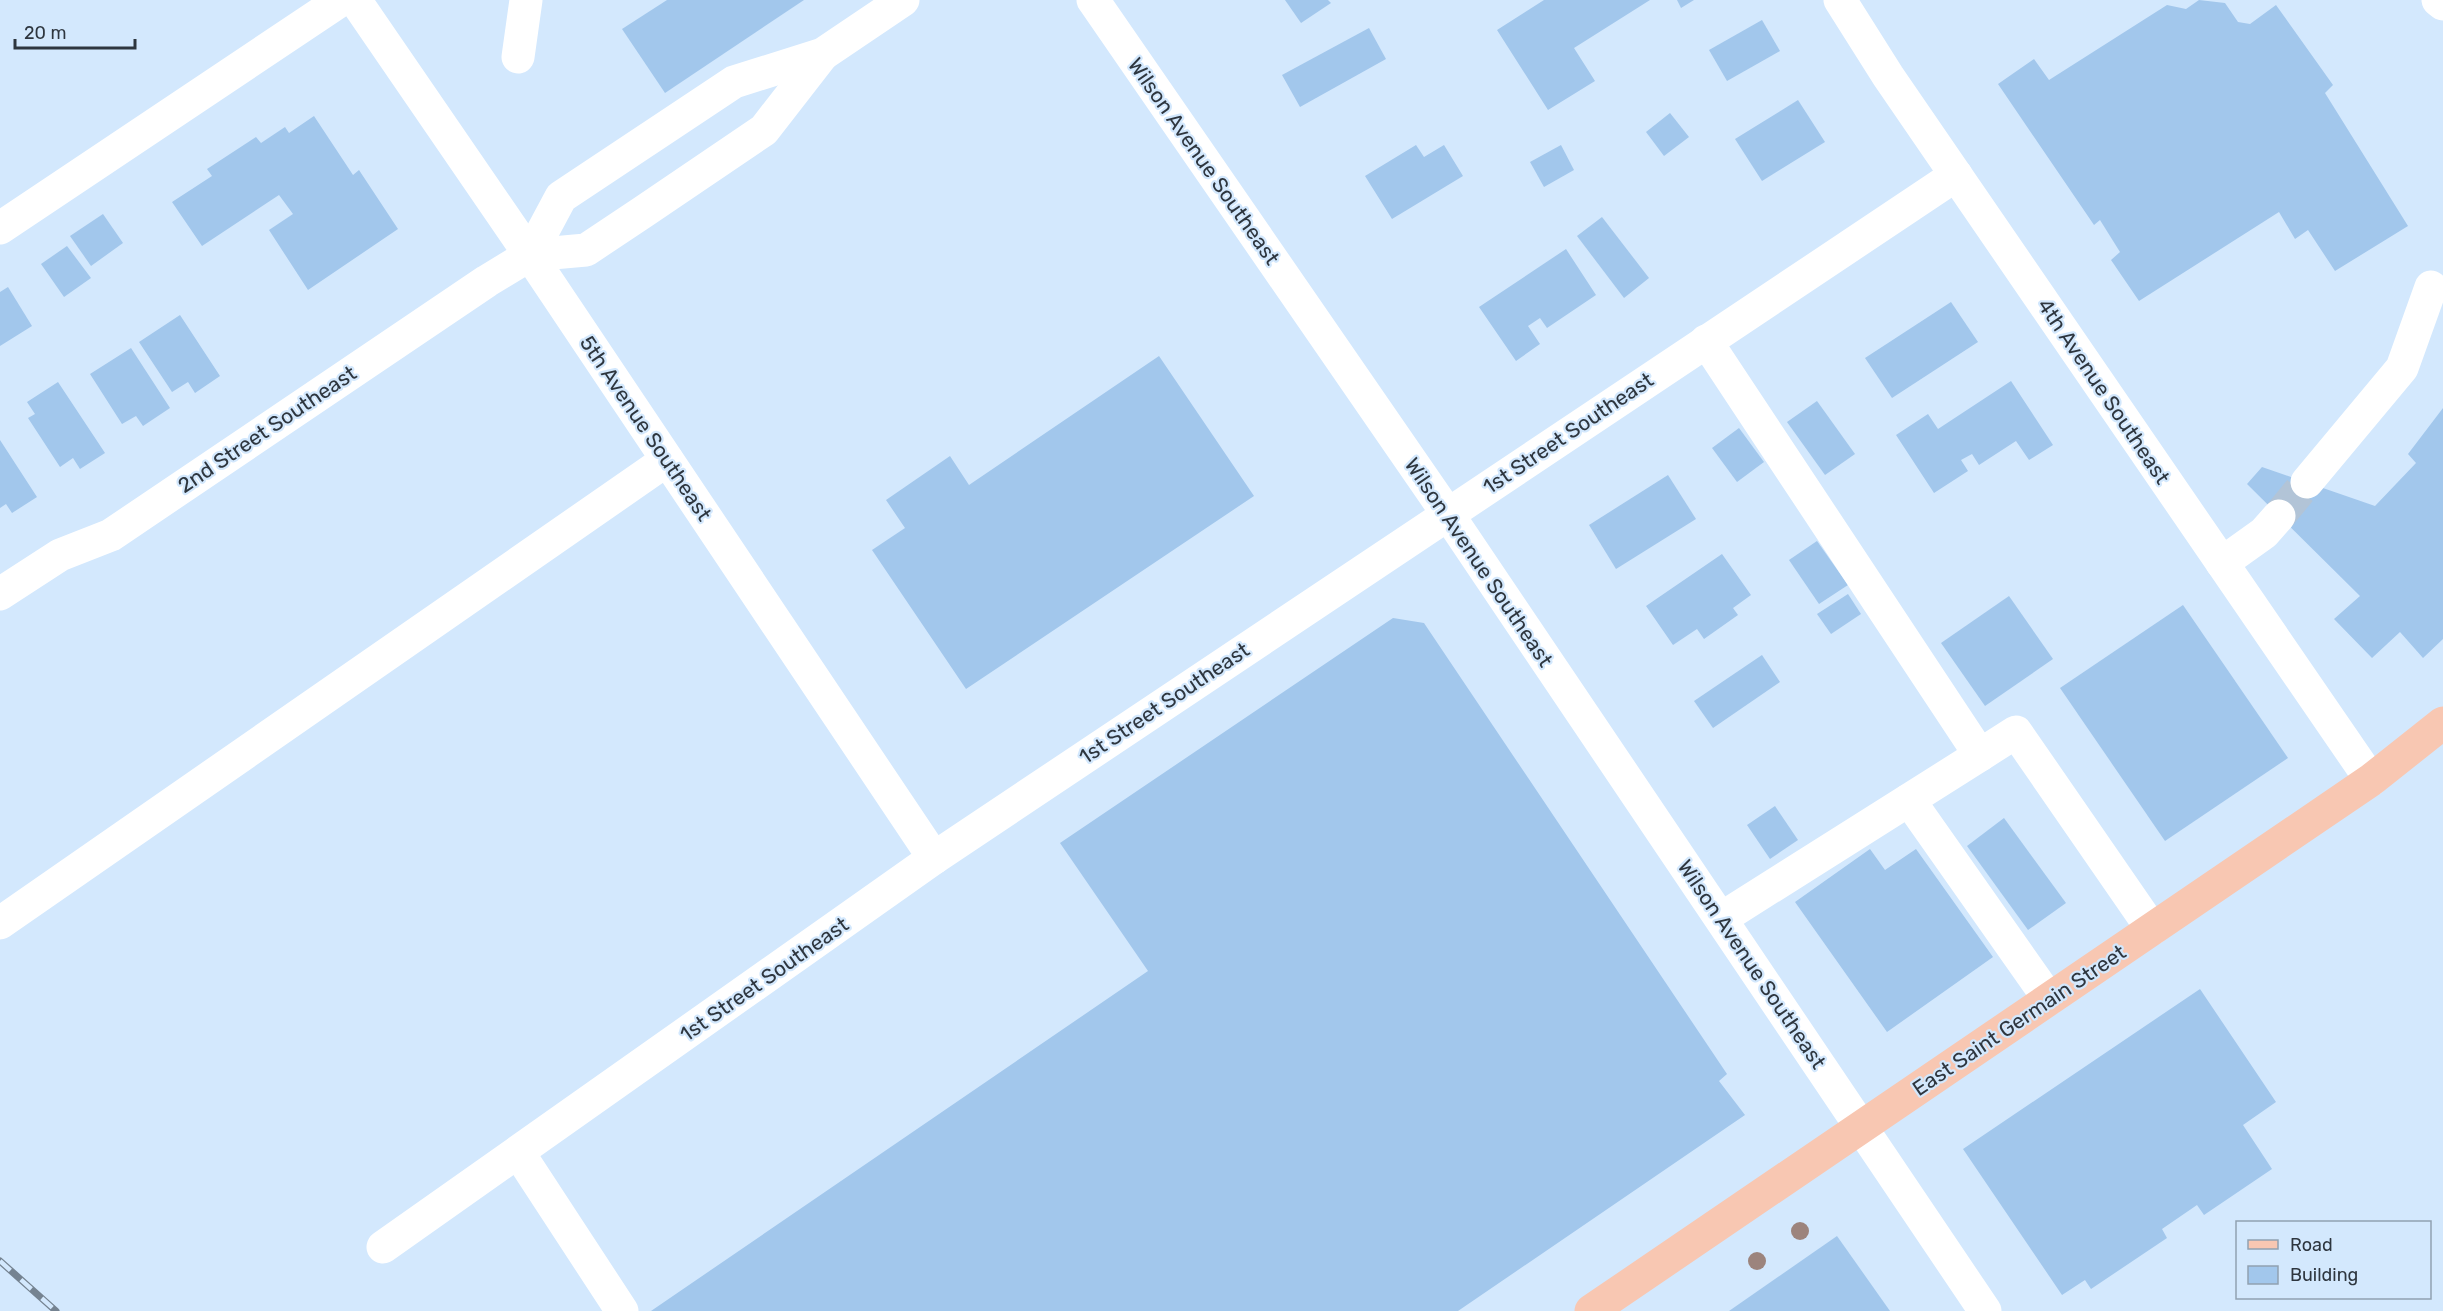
<svg xmlns="http://www.w3.org/2000/svg" width="2443" height="1311" font-family="Rubik,sans-serif">
  <style>
    .building { fill: #a2c7ec }
    .lines { fill: none; stroke-linecap: round; stroke-linejoin: round }
    .minor-tunnel { stroke: #b2c4d7; stroke-width: 33; stroke-dasharray: 33 16; stroke-linecap: butt }
    .minor { stroke: #fff; stroke-width: 33 }
    .major { stroke: #f8c7b2; stroke-width: 33 }
    .rail-casing { stroke: #758391; stroke-width: 7 }
    .rail { stroke: #d3e8fd; stroke-width: 4.5; stroke-dasharray: 14; stroke-linecap: butt }
    .tree { fill: #9c847d }
    .labels { text-anchor: middle; dominant-baseline: central; stroke-width: 4.5; stroke-linejoin: round; paint-order: stroke }
    .street-label { font-size: 21px; fill: #2e363f; stroke: #d3e8fd }
  </style>
  <rect width="100%" height="100%" fill="#d3e8fd"/>
  <g class="building">
    <polygon points="667,0 804,0 665,93 622,29"/>
    <polygon points="1285,0 1328,0 1331,3 1301,23"/>
    <polygon points="1544,0 1650,0 1574,48 1595,81 1548,110 1497,30"/>
    <polygon points="1677,0 1694,0 1681,8"/>
    <polygon points="2199,0 2225,3 2238,22 2250,24 2276,5 2333,85 2325,93 2408,226 2335,271 2308,230 2295,239 2279,212 2139,301 2111,260 2120,252 2100,220 2094,225 1998,84 2034,59 2049,80 2167,5 2186,9"/>
    <polygon points="1762,20 1780,51 1727,81 1709,50"/>
    <polygon points="1369,28 1386,59 1300,107 1282,75"/>
    <polygon points="1798,100 1825,142 1762,181 1735,139"/>
    <polygon points="1670,113 1689,137 1664,156 1646,132"/>
    <polygon points="314,116 353,175 359,170 398,229 308,290 269,230 293,214 279,195 202,246 172,202 212,176 207,169 256,137 261,143 285,127 289,133"/>
    <polygon points="1416,145 1424,157 1444,145 1463,176 1392,219 1365,176"/>
    <polygon points="1561,145 1574,170 1544,187 1530,162"/>
    <polygon points="103,214 123,243 91,266 70,236"/>
    <polygon points="1602,217 1649,278 1624,298 1577,236"/>
    <polygon points="67,246 91,278 64,297 41,264"/>
    <polygon points="1566,249 1596,295 1547,328 1540,318 1528,326 1540,344 1516,361 1479,307"/>
    <polygon points="8,287 32,326 0,346 0,292"/>
    <polygon points="1951,302 1978,342 1892,398 1865,358"/>
    <polygon points="180,315 220,376 195,393 188,382 172,392 139,342"/>
    <polygon points="131,348 170,408 143,426 136,416 122,424 90,374"/>
    <polygon points="1159,356 1254,496 966,689 872,550 905,528 886,500 950,456 969,485"/>
    <polygon points="2011,381 2053,445 2029,460 2016,441 1979,465 1972,454 1961,460 1968,471 1934,493 1896,435 1928,414 1938,429"/>
    <polygon points="58,382 105,453 80,469 73,458 60,467 28,418 35,414 27,402"/>
    <polygon points="1817,401 1855,454 1825,475 1787,422"/>
    <polygon points="2443,408 2443,639 2423,658 2400,632 2372,658 2334,619 2360,596 2247,484 2262,467 2375,506 2416,463 2408,454"/>
    <polygon points="1739,428 1764,462 1737,482 1712,448"/>
    <polygon points="0,440 37,497 12,513 6,504 0,508"/>
    <polygon points="1668,475 1696,519 1616,569 1589,525"/>
    <polygon points="1817,541 1848,585 1819,604 1789,560"/>
    <polygon points="1722,554 1751,595 1733,608 1738,615 1704,639 1697,629 1673,645 1646,606"/>
    <polygon points="1848,594 1861,614 1831,634 1817,614"/>
    <polygon points="2009,596 2053,659 1985,706 1941,643"/>
    <polygon points="2183,605 2288,758 2165,841 2060,688"/>
    <polygon points="1393,618 1424,623 1727,1074 1719,1081 1745,1115 1458,1311 651,1311 1148,971 1060,843"/>
    <polygon points="1762,655 1780,682 1713,728 1694,701"/>
    <polygon points="1775,806 1798,840 1770,859 1747,825"/>
    <polygon points="2004,818 2066,903 2028,930 1967,846"/>
    <polygon points="1870,849 1885,870 1916,849 1993,957 1887,1032 1795,902"/>
    <polygon points="2200,989 2276,1102 2243,1125 2272,1169 2204,1215 2197,1205 2162,1229 2167,1238 2091,1289 2085,1280 2062,1295 1963,1149"/>
    <polygon points="1837,1236 1890,1311 1729,1311"/>
  </g>
  <g class="lines">
    <polyline class="minor-tunnel" points="2279,516 2307,482"/>
    <g class="minor">
      <polyline points="355,0 530,255 934,858"/>
      <polyline points="1093,0 1447,513 1985,1311"/>
      <polyline points="1840,0 1888,76 2371,780"/>
      <polyline points="2438,0 2443,4"/>
      <polyline points="518,57 526,0"/>
      <polyline points="0,228 341,0"/>
      <polyline points="530,255 561,197 734,82 823,54 903,0"/>
      <polyline points="1706,341 1980,755 2016,732 2152,929"/>
      <polyline points="2307,482 2402,368 2431,287"/>
      <polyline points="2222,563 2264,533 2279,516"/>
      <polyline points="0,594 60,555 111,535 487,281 530,255 586,250 643,212 764,130 823,54"/>
      <polyline points="1909,800 2049,999"/>
      <polyline points="1722,918 1980,755"/>
      <polyline points="0,923 667,460"/>
      <polyline points="518,1152 622,1311"/>
      <polyline points="383,1247 934,858 1956,175"/>
    </g>
    <polyline class="major" points="1591,1311 2371,780 2443,723"/>
    <g class="rail-casing">
      <polyline id="rail" points="0,1261 56,1311"/>
    </g>
    <use href="#rail" class="rail"/>
  </g>
  <g class="tree">
    <circle cx="1800" cy="1231" r="9"/>
    <circle cx="1757" cy="1261" r="9"/>
  </g>
  <g class="labels">
    <g class="street-label">
      <text transform="translate(1204 161) rotate(55)">Wilson Avenue Southeast</text>
      <text transform="translate(2104 391) rotate(56)">4th Avenue Southeast</text>
      <text transform="translate(646 428) rotate(56)">5th Avenue Southeast</text>
      <text transform="translate(267 429) rotate(-34)">2nd Street Southeast</text>
      <text transform="translate(1568 433) rotate(-34)">1st Street Southeast</text>
      <text transform="translate(1479 562) rotate(56)">Wilson Avenue Southeast</text>
      <text transform="translate(1164 703) rotate(-34)">1st Street Southeast</text>
      <text transform="translate(1752 964) rotate(56)">Wilson Avenue Southeast</text>
      <text transform="translate(764 979) rotate(-35)">1st Street Southeast</text>
      <text transform="translate(2019 1020) rotate(-34)">East Saint Germain Street</text>
    </g>
  </g>
  <rect x="2236" y="1221" width="195" height="78" fill="#d3e8fd" stroke="#91a1b1" stroke-width="1.5"/>
  <rect x="2248" y="1240" width="30" height="9" fill="#f8c7b2" stroke="#91a1b1" stroke-width="1.5"/>
  <text x="2290" y="1251" font-size="18" fill="#2e363f">Road</text>
  <rect x="2248" y="1266" width="30" height="18" fill="#a2c7ec" stroke="#91a1b1" stroke-width="1.5"/>
  <text x="2290" y="1281" font-size="18" fill="#2e363f">Building</text>
  <path d="M15 39v9h120v-9" fill="none" stroke="#2e363f" stroke-width="3"/>
  <text x="24" y="39" font-size="18" fill="#2e363f" stroke="#d3e8fd" stroke-width="4.5" paint-order="stroke">20 m</text>
</svg>
